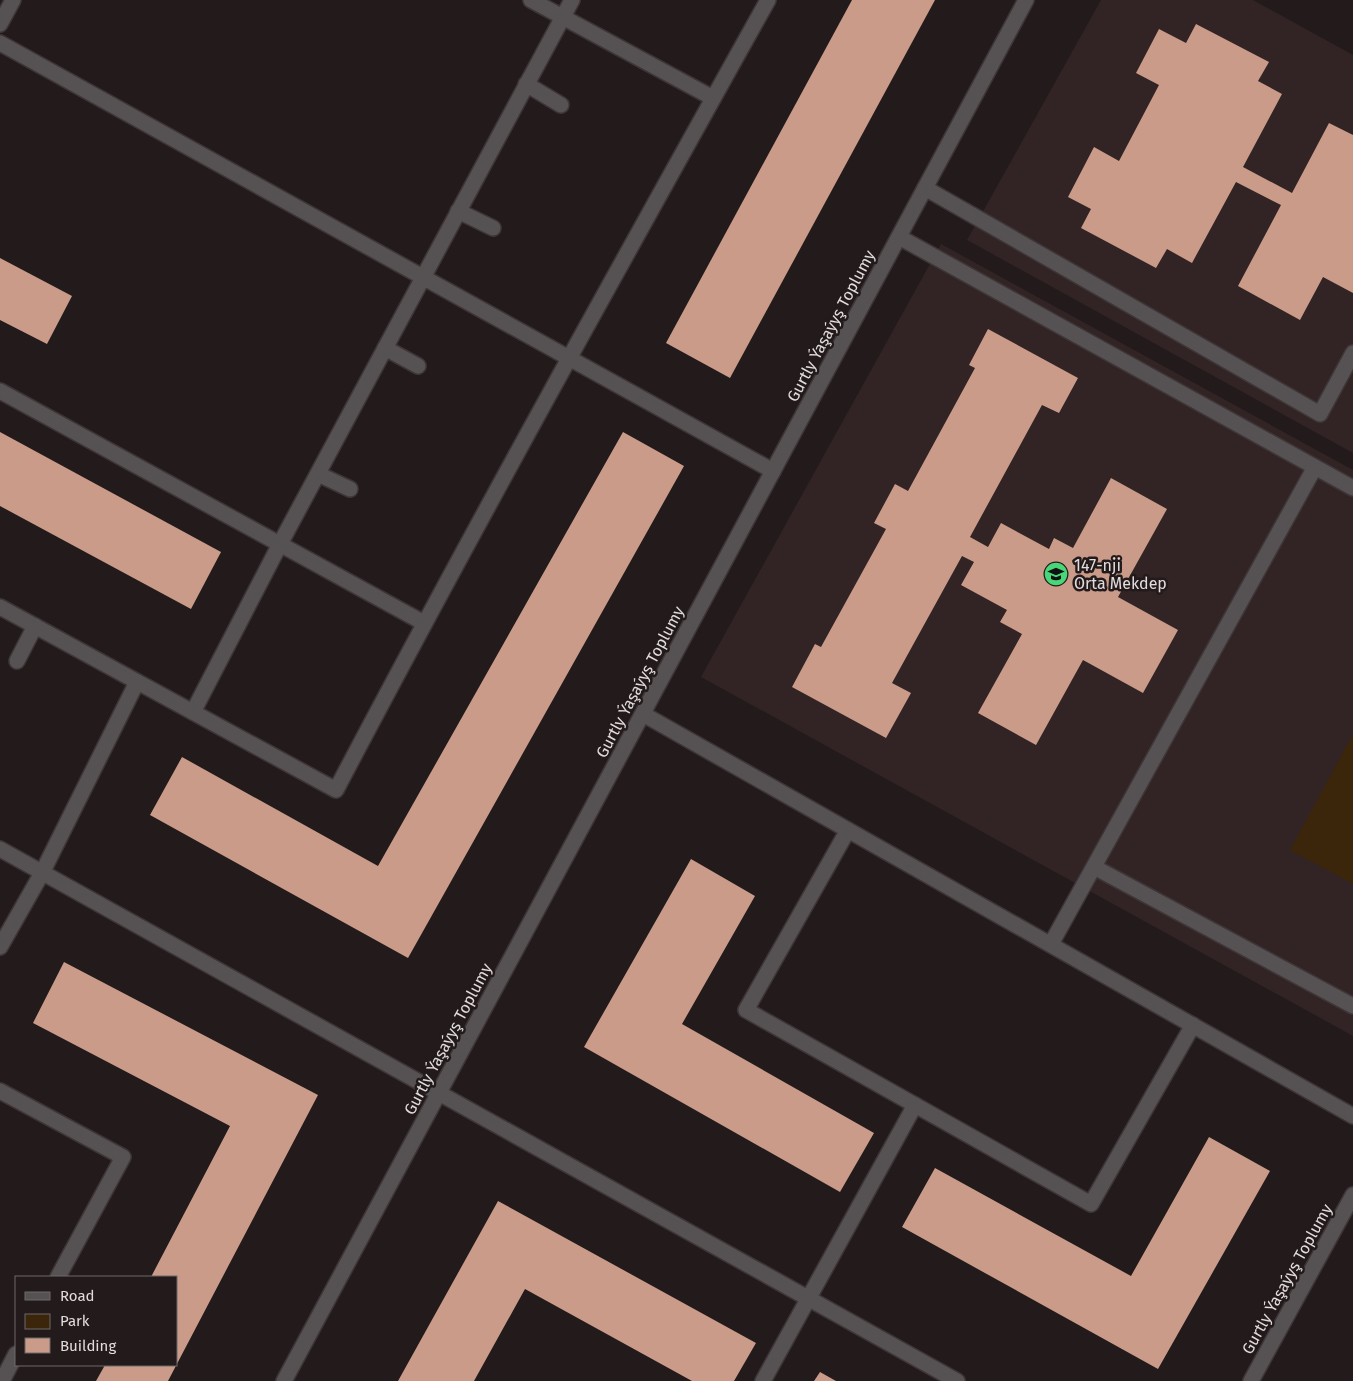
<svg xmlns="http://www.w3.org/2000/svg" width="1353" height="1381" font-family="'Fira Sans',sans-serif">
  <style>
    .built { fill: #322425 }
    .green { fill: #3b250b }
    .building { fill: #ca9b89 }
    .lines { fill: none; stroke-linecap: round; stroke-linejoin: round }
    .lane-casing { stroke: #3d3536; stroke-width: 18 }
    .street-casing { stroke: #3d3536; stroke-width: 18 }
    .lane { stroke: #565254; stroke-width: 15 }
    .street { stroke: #565254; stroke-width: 15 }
    .labels { text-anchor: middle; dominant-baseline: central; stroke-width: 5; stroke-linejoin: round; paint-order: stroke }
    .street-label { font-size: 16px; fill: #e2dcdc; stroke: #221a1b }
    .poi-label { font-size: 16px; fill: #e2dcdc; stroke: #221a1b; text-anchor: start }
  </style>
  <rect width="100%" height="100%" fill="#221a1b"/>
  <g class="built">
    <polygon points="1101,0 1253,0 1353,55 1353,453 967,240"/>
    <polygon points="941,244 1353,470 1353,1036 701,677"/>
  </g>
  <polygon class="green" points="1353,734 1353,884 1290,850"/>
  <g class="building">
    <polygon points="852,0 935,0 730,378 666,343"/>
    <polygon points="1196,24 1269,62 1258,81 1282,94 1243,167 1292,193 1329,123 1353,135 1353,293 1323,277 1300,320 1238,286 1281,205 1236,182 1192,263 1167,249 1156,268 1081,228 1091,209 1068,197 1094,147 1119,161 1159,85 1136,73 1159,29 1186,43"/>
    <polygon points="0,258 72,296 47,344 0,320"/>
    <polygon points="988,329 1078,378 1059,413 1042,405 970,537 988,547 1001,523 1049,549 1054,538 1073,548 1111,478 1167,509 1118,597 1178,630 1143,693 1083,660 1036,745 978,713 1022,634 1000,622 1007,610 961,585 974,562 962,556 892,683 911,693 886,738 792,687 815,644 821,647 886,529 874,523 895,484 908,491 975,368 969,365"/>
    <polygon points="0,432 221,552 191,609 0,506"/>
    <polygon points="623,432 684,466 408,958 150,815 182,757 378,866"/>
    <polygon points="691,859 755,896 682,1024 874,1133 840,1192 584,1047"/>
    <polygon points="64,962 318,1095 168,1381 96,1381 105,1365 176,1365 176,1277 151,1277 230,1126 33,1023"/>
    <polygon points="1209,1137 1270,1171 1158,1369 902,1227 935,1168 1131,1276"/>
    <polygon points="498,1201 756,1343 734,1381 692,1381 525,1289 474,1381 398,1381"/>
    <polygon points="820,1372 836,1381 814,1381"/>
  </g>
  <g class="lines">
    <g class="lane-casing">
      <g id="lane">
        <polyline points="531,0 713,98"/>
        <polyline points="0,24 13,0"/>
        <polyline points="0,43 773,471"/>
        <polyline points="526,84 561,105"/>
        <polyline points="925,188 1320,414 1353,353"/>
        <polyline points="458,211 493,228"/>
        <polyline points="899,237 1353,488"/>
        <polyline points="385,348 418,366"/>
        <polyline points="0,391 424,623"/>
        <polyline points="318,474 350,489"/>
        <path d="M 0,607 L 336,790 C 476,524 622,262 768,0"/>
        <polyline points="17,661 35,626"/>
        <polyline points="193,712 280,544 572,0"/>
        <polyline points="848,830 746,1010 1091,1204 1193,1025"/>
        <polyline points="1094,867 1353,1006"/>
        <polyline points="1051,944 1315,467"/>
        <polyline points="0,947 42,873 137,682"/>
        <polyline points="0,1091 123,1157 58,1277"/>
        <polyline points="2,1381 16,1354"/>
        <polyline points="763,1381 915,1105"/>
      </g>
    </g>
    <g class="street-casing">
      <g id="street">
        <polyline points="643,714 1353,1116"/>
        <polyline points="0,849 957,1381"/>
        <polyline points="284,1381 1026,0"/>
        <polyline points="1251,1381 1353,1195"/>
      </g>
    </g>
    <use href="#lane" class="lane"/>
    <use href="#street" class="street"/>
  </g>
  <defs>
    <g id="school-disc" transform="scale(1.25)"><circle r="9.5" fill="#48d778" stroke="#221a1b"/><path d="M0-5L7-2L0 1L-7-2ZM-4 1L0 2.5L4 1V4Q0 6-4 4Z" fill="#111"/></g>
  </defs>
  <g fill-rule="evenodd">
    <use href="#school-disc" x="1056" y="574"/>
  </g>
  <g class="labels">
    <g class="street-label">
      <text transform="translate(831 326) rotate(-62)">Gurtly Ýaşaýyş Toplumy</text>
      <text transform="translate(640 682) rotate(-62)">Gurtly Ýaşaýyş Toplumy</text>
      <text transform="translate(448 1039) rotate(-62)">Gurtly Ýaşaýyş Toplumy</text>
      <text transform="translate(1287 1279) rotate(-61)">Gurtly Ýaşaýyş Toplumy</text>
    </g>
    <g class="poi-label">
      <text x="1074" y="565">147-nji<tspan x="1074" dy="18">Orta Mekdep</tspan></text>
    </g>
  </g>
  <rect x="15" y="1276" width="162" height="90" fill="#221a1b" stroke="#6f6868"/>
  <rect x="25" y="1292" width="25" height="8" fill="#565254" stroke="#6f6868"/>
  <text x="60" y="1301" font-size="15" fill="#e2dcdc">Road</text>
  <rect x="25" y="1314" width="25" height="15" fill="#3b250b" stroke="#6f6868"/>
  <text x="60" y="1326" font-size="15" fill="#e2dcdc">Park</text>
  <rect x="25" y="1338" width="25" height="15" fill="#ca9b89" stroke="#6f6868"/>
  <text x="60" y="1351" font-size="15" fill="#e2dcdc">Building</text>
</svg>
